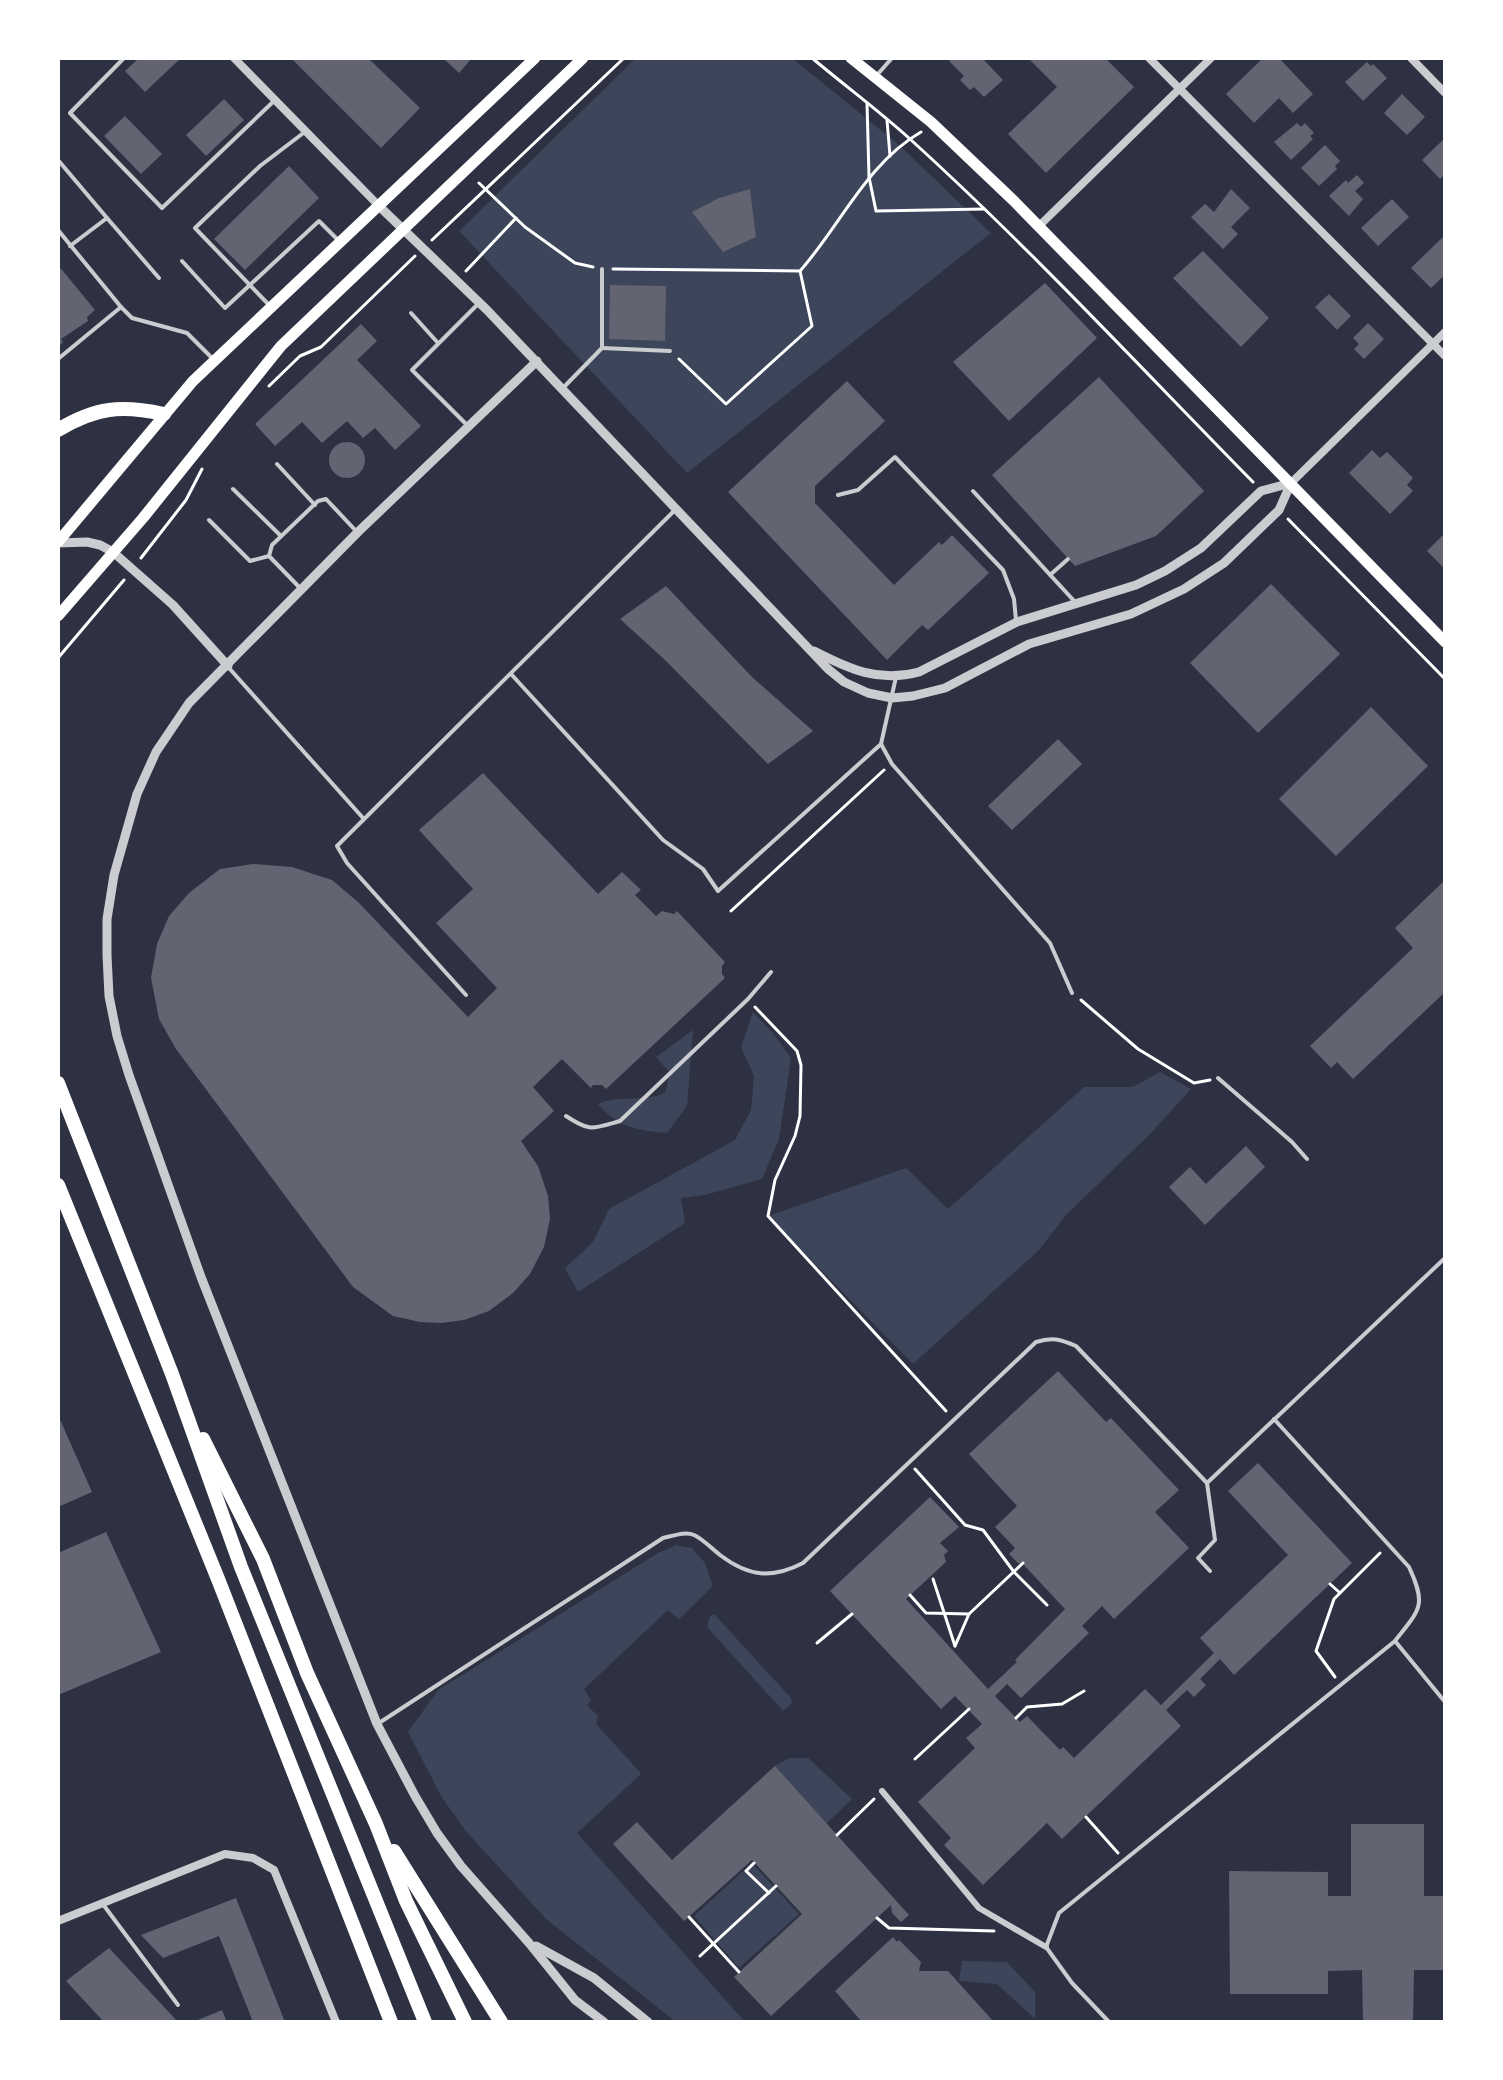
<svg xmlns="http://www.w3.org/2000/svg" width="1503" height="2080" font-family="Quicksand,sans-serif">
  <style>
    .green { fill: #3c4559 }
    .building { fill: #626471 }
    .lines { fill: none; stroke-linecap: round; stroke-linejoin: round }
    .path { stroke: #fff; stroke-width: 3 }
    .service { stroke: #caccd0; stroke-width: 4 }
    .pedestrian { stroke: #caccd0; stroke-width: 6 }
    .minor { stroke: #caccd0; stroke-width: 8 }
    .tertiary { stroke: #caccd0; stroke-width: 9 }
    .secondary { stroke: #fff; stroke-width: 11 }
    .motorway { stroke: #fff; stroke-width: 14 }
  </style>
  <rect width="100%" height="100%" fill="#2d3142"/>
  <g class="green">
    <polygon points="636,58 792,58 898,144 991,233 687,473 459,231"/>
    <polygon points="753,1012 773,1033 791,1058 779,1139 762,1179 705,1195 681,1198 685,1223 578,1292 565,1268 593,1242 609,1209 735,1140 751,1110 754,1076 741,1047"/>
    <path d="M 693,1030 L 687,1106 L 667,1133 C 637,1131 618,1127 598,1104 C 620,1094 642,1103 665,1093 L 670,1073 L 656,1057 Z"/>
    <polygon points="1160,1072 1191,1089 1151,1133 1066,1215 1039,1250 913,1364 768,1216 906,1168 948,1209 1084,1087 1133,1087"/>
    <polygon points="676,1545 692,1548 705,1563 713,1586 679,1619 668,1610 584,1689 591,1700 587,1705 598,1716 596,1724 640,1772 640,1775 577,1833 745,2022 676,2022 546,1919 465,1830 441,1796 408,1732 438,1690 658,1553"/>
    <polygon points="714,1614 791,1698 792,1703 783,1711 707,1627 710,1616"/>
    <polygon points="789,1758 808,1758 852,1799 826,1824 775,1766"/>
    <polygon points="752,1863 799,1914 739,1968 694,1916"/>
    <polygon points="962,1961 1007,1962 1035,1992 1035,2019 997,1984 959,1981"/>
  </g>
  <g class="building">
    <polygon points="139,58 181,58 145,92 125,71"/>
    <polygon points="291,58 368,58 420,108 381,148"/>
    <polygon points="443,58 472,58 459,73"/>
    <polygon points="953,58 982,58 1003,80 984,97 974,87 970,90 960,80 964,76 949,61"/>
    <polygon points="1028,58 1105,58 1134,87 1046,173 1008,134 1057,87"/>
    <polygon points="1263,58 1279,58 1313,94 1293,113 1279,98 1254,123 1226,94"/>
    <polygon points="1367,62 1371,66 1373,64 1387,78 1363,101 1345,82"/>
    <polygon points="1402,94 1425,117 1407,135 1384,113"/>
    <polygon points="224,99 244,120 206,156 186,135"/>
    <polygon points="125,116 162,154 141,174 104,136"/>
    <polygon points="1297,123 1301,127 1305,123 1314,133 1310,136 1313,139 1291,160 1274,142"/>
    <polygon points="1445,138 1445,174 1440,179 1422,160"/>
    <polygon points="1325,145 1340,161 1335,166 1337,169 1319,186 1301,168"/>
    <polygon points="289,166 319,198 245,270 214,239"/>
    <polygon points="1357,175 1364,183 1355,191 1363,199 1349,216 1329,196 1346,180 1348,183"/>
    <polygon points="750,189 756,237 723,252 692,212 719,198"/>
    <polygon points="1231,189 1250,208 1231,227 1238,234 1223,249 1191,217 1205,204 1214,212"/>
    <polygon points="1392,199 1409,217 1378,246 1361,228"/>
    <polygon points="1445,235 1445,275 1431,288 1411,268"/>
    <polygon points="1203,251 1269,318 1241,347 1173,278"/>
    <polygon points="58,265 95,310 87,317 88,321 61,339 63,342 58,347"/>
    <polygon points="1045,283 1097,338 1009,421 953,362"/>
    <polygon points="610,285 666,286 665,341 609,339"/>
    <polygon points="1329,294 1351,316 1337,330 1315,307"/>
    <polygon points="1368,323 1384,339 1364,359 1354,349 1359,344 1353,338"/>
    <polygon points="361,324 377,341 357,360 421,426 395,450 375,428 363,438 347,421 322,443 302,422 275,446 255,424"/>
    <polygon points="1099,377 1204,491 1156,536 1075,566 992,475"/>
    <polygon points="847,381 885,421 815,486 815,503 894,585 939,542 942,545 952,535 989,573 928,630 922,625 887,660 728,492"/>
    <circle cx="347" cy="460" r="18"/>
    <polygon points="1372,450 1380,458 1387,452 1413,478 1407,485 1413,491 1390,514 1349,473"/>
    <polygon points="1445,533 1445,569 1427,551"/>
    <polygon points="1271,584 1340,654 1258,733 1190,663"/>
    <polygon points="666,586 752,677 813,731 768,764 665,660 620,619"/>
    <polygon points="1371,707 1428,766 1336,856 1279,799"/>
    <polygon points="1058,739 1082,764 1012,830 988,806"/>
    <polygon points="483,773 598,894 622,872 641,890 635,895 656,916 662,911 674,914 677,911 725,962 722,966 722,974 725,978 606,1089 602,1085 593,1085 591,1088 562,1059 533,1087 554,1111 521,1141 538,1166 548,1196 550,1219 544,1247 530,1274 513,1293 489,1311 464,1320 441,1323 420,1322 393,1316 353,1287 176,1049 159,1019 151,978 157,944 169,916 189,893 220,869 253,864 292,867 332,880 358,902 468,1017 497,988 436,923 473,889 419,830"/>
    <polygon points="1445,880 1445,992 1353,1079 1337,1062 1331,1068 1310,1046 1413,948 1395,928"/>
    <polygon points="1246,1146 1265,1167 1205,1225 1169,1187 1190,1167 1206,1184"/>
    <polygon points="1058,1371 1106,1422 1111,1418 1179,1490 1155,1512 1189,1548 1114,1619 1102,1606 1082,1626 1089,1633 1021,1698 1007,1684 995,1696 1020,1722 1027,1716 1060,1750 1063,1747 1074,1758 1145,1689 1161,1705 1214,1653 1200,1638 1288,1555 1228,1491 1258,1463 1352,1563 1234,1675 1220,1659 1200,1679 1206,1685 1194,1697 1187,1690 1166,1710 1181,1726 1062,1839 1047,1823 983,1885 944,1845 951,1838 918,1802 975,1748 966,1738 982,1724 955,1696 941,1709 830,1591 930,1497 959,1527 940,1543 948,1551 944,1555 946,1562 906,1599 988,1689 1017,1662 1015,1660 1065,1609 1021,1562 1019,1564 1009,1554 1015,1548 995,1527 1017,1506 969,1454"/>
    <polygon points="58,1415 92,1492 58,1507"/>
    <polygon points="106,1532 161,1652 58,1695 58,1553"/>
    <polygon points="775,1766 909,1915 901,1922 892,1913 891,1905 771,2016 734,1977 802,1914 752,1860 684,1921 613,1844 637,1822 672,1860"/>
    <polygon points="1351,1824 1424,1824 1424,1896 1445,1896 1445,1970 1414,1970 1413,2022 1363,2022 1362,1970 1328,1971 1328,1994 1230,1994 1229,1871 1328,1872 1328,1896 1351,1896"/>
    <polygon points="236,1898 285,2022 253,2022 219,1936 163,1958 141,1935"/>
    <polygon points="893,1937 897,1942 899,1940 921,1962 919,1971 948,1971 994,2022 862,2022 835,1991"/>
    <polygon points="109,1948 178,2022 104,2022 66,1981"/>
    <polygon points="222,2010 227,2022 193,2022"/>
  </g>
  <g class="lines">
    <g class="path">
      <path d="M 812,58 C 844,85 878,110 910,139 C 1030,248 1139,366 1253,482"/>
      <polyline points="867,103 869,177 876,211 984,209"/>
      <polyline points="887,120 890,156"/>
      <polyline points="479,183 525,227 575,263 593,267"/>
      <polyline points="432,240 624,58"/>
      <path d="M 613,269 L 800,271 C 840,226 867,163 921,132"/>
      <polyline points="466,271 516,218"/>
      <polyline points="679,359 726,404 812,326 800,271"/>
      <polyline points="269,386 300,356 321,347 415,256"/>
      <polyline points="1288,519 1445,679"/>
      <polyline points="141,558 186,500 202,469"/>
      <polyline points="58,658 124,580"/>
      <polyline points="731,911 884,770"/>
      <polyline points="1081,1000 1138,1049 1194,1083 1210,1080"/>
      <polyline points="755,1007 797,1051 801,1065 800,1116 795,1136 775,1180 768,1216 946,1411"/>
      <polyline points="915,1469 965,1525 983,1530 1014,1572 1047,1605"/>
      <polyline points="933,1579 955,1646"/>
      <polyline points="1330,1584 1339,1592"/>
      <polyline points="910,1595 926,1613 969,1614 1023,1563"/>
      <polyline points="817,1643 852,1614"/>
      <polyline points="955,1646 969,1614"/>
      <polyline points="1335,1677 1316,1651 1334,1599 1380,1553"/>
      <polyline points="1016,1718 1027,1707 1062,1704 1084,1691"/>
      <polyline points="915,1759 969,1709"/>
      <polyline points="1086,1817 1118,1853"/>
      <polyline points="837,1835 874,1799"/>
      <polyline points="754,1863 746,1871 769,1893"/>
      <polyline points="689,1917 739,1972"/>
      <polyline points="877,1918 889,1928 994,1931"/>
      <polyline points="700,1956 776,1886"/>
    </g>
    <g class="service">
      <polyline points="124,58 70,113 162,208 275,100"/>
      <polyline points="877,75 892,58"/>
      <polyline points="58,160 107,218 70,246"/>
      <polyline points="107,218 159,278"/>
      <polyline points="58,230 121,307"/>
      <polyline points="182,261 225,308 319,221 340,242"/>
      <polyline points="270,306 195,228 260,166 306,131"/>
      <polyline points="411,313 438,343"/>
      <polyline points="602,348 670,351"/>
      <polyline points="58,359 121,307 132,318 187,333 213,359"/>
      <polyline points="564,387 602,348 602,269"/>
      <polyline points="467,425 412,370 478,304"/>
      <polyline points="277,464 315,505"/>
      <polyline points="233,489 281,536"/>
      <polyline points="973,491 1076,603"/>
      <polyline points="838,495 858,490 895,457 1003,570 1014,599 1016,620"/>
      <polyline points="209,520 250,561 269,556"/>
      <polyline points="1050,575 1068,559"/>
      <polyline points="301,589 269,556 272,545 318,501 326,499 357,532"/>
      <polyline points="229,668 363,818"/>
      <polyline points="511,674 663,840 703,869 718,891 881,744 896,677"/>
      <polyline points="881,744 892,764 1050,943 1072,993"/>
      <polyline points="466,995 347,863 337,846 675,510"/>
      <polyline points="1218,1078 1292,1142 1307,1159"/>
      <path d="M 566,1116 C 590,1132 592,1129 620,1121 L 748,999 L 771,972"/>
      <path d="M 1274,1419 L 1409,1567 C 1427,1606 1420,1609 1395,1641 L 1445,1702"/>
      <polyline points="1207,1483 1445,1258"/>
      <path d="M 379,1723 L 663,1538 C 673,1536 685,1531 694,1535 C 703,1539 712,1549 720,1555 C 749,1577 772,1579 803,1563 L 1036,1342 C 1052,1337 1060,1339 1076,1346 L 1207,1483 L 1215,1540 L 1198,1558 L 1210,1571"/>
      <polyline points="102,1903 178,2005"/>
      <polyline points="1109,2022 1072,1983 1046,1947 1059,1913 1395,1641"/>
    </g>
    <polyline class="pedestrian" points="882,1791 979,1908 1046,1947"/>
    <g class="minor">
      <polyline points="234,58 380,207"/>
      <polyline points="1149,58 1445,356"/>
      <polyline points="1411,58 1445,93"/>
      <polyline points="1038,227 1211,58"/>
      <polyline points="1291,483 1445,332"/>
      <polyline points="58,1921 225,1854 253,1858 274,1870 336,2022"/>
    </g>
    <g class="tertiary">
      <polyline points="380,207 487,310 828,669 844,682 868,693 892,698 913,696 945,688 1029,644 1131,614 1184,589 1224,563 1279,510 1291,483"/>
      <polyline points="537,361 358,532 189,703 156,752 137,794 114,875 107,919 107,955 109,996 117,1036 129,1075 201,1277 377,1724 415,1796 437,1833 461,1866 529,1943 575,2000 604,2022"/>
      <polyline points="58,543 87,542 100,545 113,552 173,605 228,666"/>
      <path d="M 814,651 C 849,669 879,683 919,672 L 1017,622 L 1136,585 L 1165,571 L 1201,548 L 1261,491 L 1291,483"/>
      <polyline points="536,1946 594,1978 648,2022"/>
    </g>
    <g class="secondary">
      <polyline points="851,58 931,122 1014,201 1445,642"/>
      <polyline points="58,542 193,381 535,58"/>
      <polyline points="58,616 143,518 281,346 583,58"/>
    </g>
    <g class="motorway">
      <path d="M 58,430 C 96,407 121,405 164,414"/>
      <polyline points="58,1083 172,1374 241,1567 425,2022"/>
      <polyline points="58,1185 218,1579 391,2022"/>
      <polyline points="203,1439 263,1559 307,1673 376,1824 406,1901 465,2022"/>
      <polyline points="394,1851 501,2022"/>
    </g>
  </g>
  <rect width="1503" height="2080" fill="none" stroke="#ffffff" stroke-width="120"/>
</svg>
